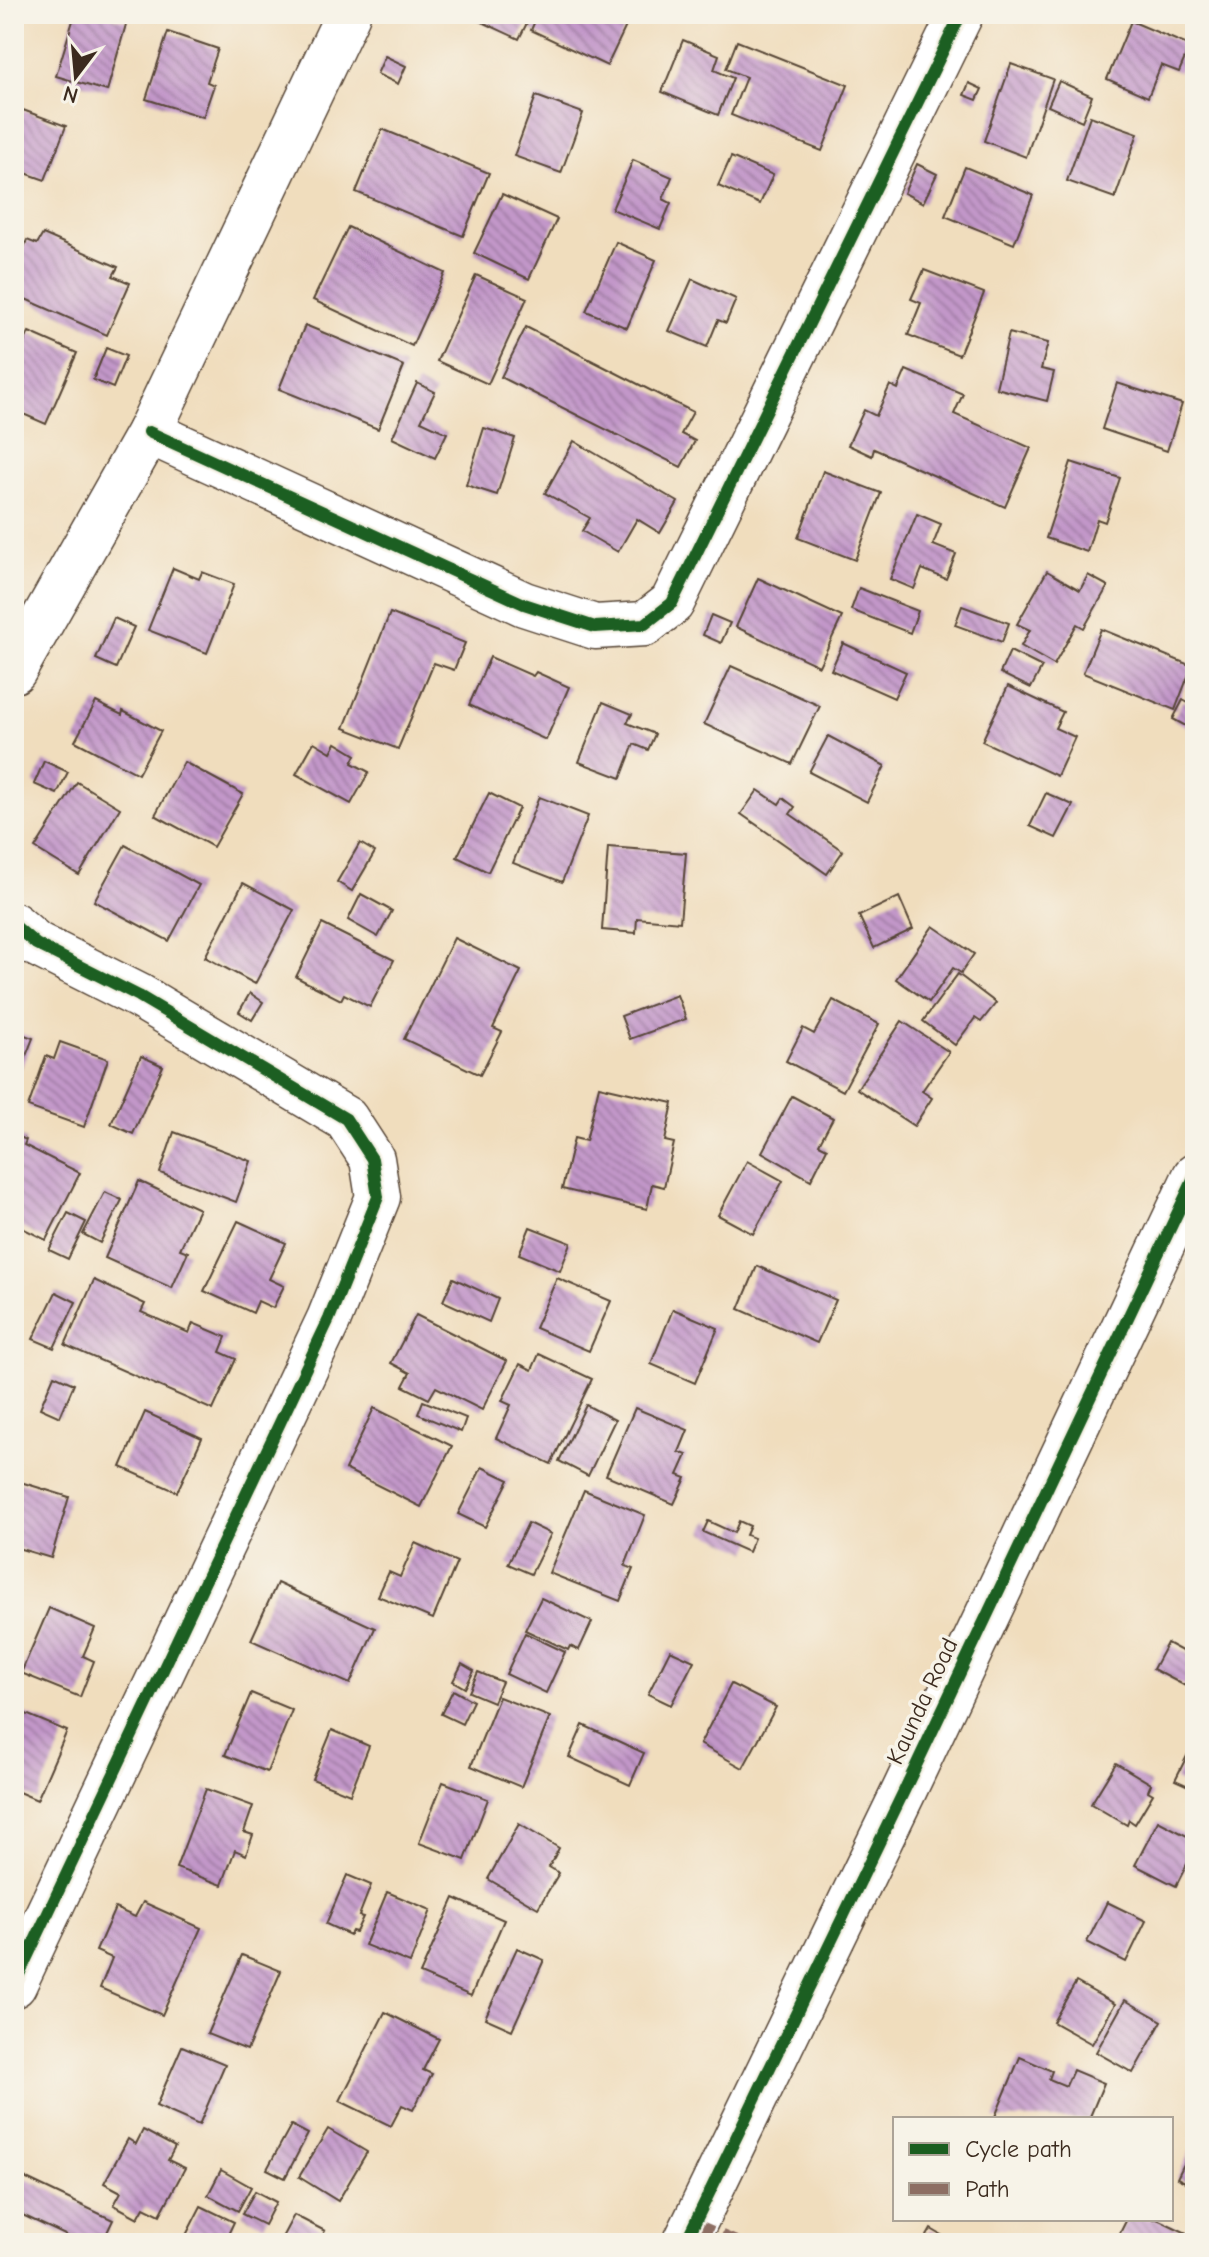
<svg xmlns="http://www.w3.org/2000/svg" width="1209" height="2257" font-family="'Comic Neue',sans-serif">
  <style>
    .building { fill: url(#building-back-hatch) }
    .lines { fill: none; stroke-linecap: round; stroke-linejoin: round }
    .minor-casing { stroke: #564536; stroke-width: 47 }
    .minor { stroke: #fff; stroke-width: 44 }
    .quiet { stroke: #8d6e63; stroke-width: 10; stroke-dasharray: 20 10; stroke-linecap: butt }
    .cycleway-casing { stroke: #f7f3e8; stroke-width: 17 }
    .cycleway { stroke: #1b5e20; stroke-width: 12 }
    .labels { text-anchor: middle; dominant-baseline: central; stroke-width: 7; stroke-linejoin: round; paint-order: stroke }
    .street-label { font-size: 24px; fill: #3b2a1e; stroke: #f7f3e8 }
  </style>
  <defs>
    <pattern id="building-back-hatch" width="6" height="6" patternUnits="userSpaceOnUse" patternTransform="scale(2)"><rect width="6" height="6" fill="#c297c9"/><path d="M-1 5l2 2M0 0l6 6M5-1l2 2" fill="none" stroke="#9f7ba3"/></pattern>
  </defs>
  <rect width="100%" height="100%" fill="#f7f3e8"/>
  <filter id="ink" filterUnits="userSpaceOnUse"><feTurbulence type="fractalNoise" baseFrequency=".0125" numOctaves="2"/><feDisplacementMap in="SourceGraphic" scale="16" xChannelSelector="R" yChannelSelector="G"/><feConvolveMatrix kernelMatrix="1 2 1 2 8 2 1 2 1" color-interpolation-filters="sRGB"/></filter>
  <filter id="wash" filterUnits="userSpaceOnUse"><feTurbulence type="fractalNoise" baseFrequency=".006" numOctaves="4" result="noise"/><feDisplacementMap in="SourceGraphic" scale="32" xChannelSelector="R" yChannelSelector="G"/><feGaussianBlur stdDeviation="1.8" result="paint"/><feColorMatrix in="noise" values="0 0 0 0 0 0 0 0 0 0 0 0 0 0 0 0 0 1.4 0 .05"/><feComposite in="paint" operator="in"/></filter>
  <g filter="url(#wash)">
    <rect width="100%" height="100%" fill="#f0ddbd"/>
    <g id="blocks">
      <g class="building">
        <polygon points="75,14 103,14 127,21 107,91 56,76"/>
        <polygon points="465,14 520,14 529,19 519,39"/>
        <polygon points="538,14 555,14 567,19 569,14 607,14 627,24 607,66 531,30"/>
        <polygon points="1131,21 1190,46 1179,72 1161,65 1148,97 1107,79"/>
        <polygon points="168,32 218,49 207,82 214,85 203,117 146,99"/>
        <polygon points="683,40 719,55 714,70 733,78 718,115 662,92"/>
        <polygon points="737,41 848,85 822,151 731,115 746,77 726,69"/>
        <polygon points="385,56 406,66 398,84 377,74"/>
        <polygon points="1011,64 1053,79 1026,157 984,141"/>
        <polygon points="1059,81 1092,96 1082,121 1048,106"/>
        <polygon points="969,83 982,89 977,100 964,95"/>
        <polygon points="536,96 583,113 561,173 514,156"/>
        <polygon points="23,110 66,126 45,180 14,169 14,133"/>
        <polygon points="1090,116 1138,133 1115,198 1067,181"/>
        <polygon points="382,129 489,173 463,236 356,192"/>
        <polygon points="731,157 773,175 760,204 718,186"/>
        <polygon points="633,160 672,177 663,199 671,203 660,229 612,209"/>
        <polygon points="917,164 937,174 923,203 904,193"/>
        <polygon points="965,167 1033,195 1014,244 945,216"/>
        <polygon points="502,194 557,219 529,279 474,253"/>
        <polygon points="348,227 445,273 412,346 313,300"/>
        <polygon points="43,234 118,267 113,276 130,283 107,335 14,294 14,271 27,240 37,244"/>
        <polygon points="616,242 656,260 627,328 586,311"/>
        <polygon points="924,270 984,293 959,355 908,335 921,303 911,299"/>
        <polygon points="476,275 527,298 488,384 437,361"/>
        <polygon points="692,279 736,299 726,323 718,320 707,347 669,331"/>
        <polygon points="305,325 404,366 378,429 279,389"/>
        <polygon points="526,327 693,412 681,434 695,441 681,467 501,377"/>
        <polygon points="29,332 77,353 46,424 14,410 14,365"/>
        <polygon points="1009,333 1048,343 1041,369 1054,372 1047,401 996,388"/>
        <polygon points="106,348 126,356 113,388 93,380"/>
        <polygon points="906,370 963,394 954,414 1031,448 1005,507 874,449 872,456 848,445 864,410 876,416 890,385 898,389"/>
        <polygon points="417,383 435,392 421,421 447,433 435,458 392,438"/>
        <polygon points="1117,383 1182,404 1167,451 1102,429"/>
        <polygon points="484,428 515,438 497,495 466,485"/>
        <polygon points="574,441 678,502 660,533 637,519 618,552 582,531 590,518 545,493"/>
        <polygon points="1071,462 1120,478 1105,522 1097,519 1087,552 1046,538"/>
        <polygon points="823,471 881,493 855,560 798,538"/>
        <polygon points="917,514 941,524 933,545 956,554 946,579 922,569 914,589 890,579"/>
        <polygon points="173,568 199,579 202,572 234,584 207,653 148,630"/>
        <polygon points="1047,571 1080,590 1088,575 1108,586 1084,628 1077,624 1054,665 1021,646 1030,630 1017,624"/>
        <polygon points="758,578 842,617 819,666 736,627"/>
        <polygon points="859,588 918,611 910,633 851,610"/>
        <polygon points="962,606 1009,623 1002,642 955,625"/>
        <polygon points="390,613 465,643 454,670 434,663 398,749 344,728"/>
        <polygon points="711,615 730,623 721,643 703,635"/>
        <polygon points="114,618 134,627 116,668 96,659"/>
        <polygon points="1101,629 1192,666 1175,710 1083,673"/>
        <polygon points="843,643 906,672 894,698 831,670"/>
        <polygon points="1010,651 1042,667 1031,688 1000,673"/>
        <polygon points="490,657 533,676 536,672 569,687 546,740 469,705"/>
        <polygon points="731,666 820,706 792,764 704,724"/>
        <polygon points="1008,686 1063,712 1055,728 1075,737 1057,776 982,741"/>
        <polygon points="1183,700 1195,707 1195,731 1173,719"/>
        <polygon points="96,702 122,715 123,711 161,731 138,774 75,741"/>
        <polygon points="603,702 632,714 627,723 655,734 648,750 634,744 621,778 579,762"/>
        <polygon points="828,736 885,766 867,802 809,772"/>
        <polygon points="314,742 331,752 336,743 356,755 352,763 369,772 351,804 296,774"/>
        <polygon points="44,761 68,772 57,794 34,784"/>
        <polygon points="184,762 243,794 213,847 155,815"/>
        <polygon points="77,782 120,808 79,875 35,848"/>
        <polygon points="758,790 779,804 783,798 795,807 790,814 843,851 827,874 741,814"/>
        <polygon points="489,793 519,808 488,872 457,857"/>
        <polygon points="1046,793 1073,805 1056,838 1030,826"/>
        <polygon points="539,797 588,816 562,882 513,863"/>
        <polygon points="360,843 375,852 352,891 337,882"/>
        <polygon points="125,845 199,885 169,941 94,901"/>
        <polygon points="608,847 686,853 680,922 637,918 636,933 602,930"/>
        <polygon points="243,883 294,910 255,984 205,957"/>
        <polygon points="361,894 392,911 378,937 348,920"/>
        <polygon points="899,897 913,929 874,948 859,916"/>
        <polygon points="322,924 394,960 370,1007 344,994 341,1000 296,977"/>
        <polygon points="933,926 974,954 961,973 953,968 929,1002 896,979"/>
        <polygon points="454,938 521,971 493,1028 502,1032 480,1075 404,1039"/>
        <polygon points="958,974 996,1003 981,1022 975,1018 955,1045 923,1021"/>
        <polygon points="250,993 263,1002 252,1020 239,1012"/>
        <polygon points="677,995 686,1019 630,1039 621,1016"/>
        <polygon points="833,1000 879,1024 843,1091 786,1061 803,1028 814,1034"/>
        <polygon points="902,1021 949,1052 922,1091 932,1098 914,1126 857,1089"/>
        <polygon points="14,1031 33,1038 14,1087"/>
        <polygon points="60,1042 108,1059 84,1127 28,1107 46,1056 54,1059"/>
        <polygon points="141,1056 163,1066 133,1134 111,1124"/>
        <polygon points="599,1086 673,1103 665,1141 674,1143 664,1187 652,1184 647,1209 562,1189 574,1138 586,1141"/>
        <polygon points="792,1096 833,1118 819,1144 827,1148 811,1180 762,1152"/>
        <polygon points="174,1132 251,1161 236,1202 160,1173"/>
        <polygon points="14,1134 26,1140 24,1145 80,1173 46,1240 14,1224"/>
        <polygon points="747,1161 783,1181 753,1234 718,1215"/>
        <polygon points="139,1181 199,1209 180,1249 188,1252 172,1288 105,1258"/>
        <polygon points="105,1192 122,1200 100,1243 83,1234"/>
        <polygon points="68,1213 86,1222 68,1259 49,1250"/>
        <polygon points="238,1221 286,1243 269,1279 284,1286 273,1308 258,1301 253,1313 204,1291"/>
        <polygon points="530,1227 571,1243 560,1271 519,1254"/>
        <polygon points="757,1266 836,1300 817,1343 739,1309"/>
        <polygon points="453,1278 498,1299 489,1322 443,1301"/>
        <polygon points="557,1278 611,1301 589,1351 535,1328"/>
        <polygon points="94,1280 145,1304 141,1312 189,1333 193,1323 226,1337 220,1352 236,1359 213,1410 65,1345"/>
        <polygon points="56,1292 76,1302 54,1348 33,1339"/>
        <polygon points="673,1309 718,1328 695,1383 651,1364"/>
        <polygon points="416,1315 507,1361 482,1410 436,1387 429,1399 403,1386 410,1373 391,1363"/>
        <polygon points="539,1354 592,1379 551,1464 496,1438 511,1405 502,1401 520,1364 532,1370"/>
        <polygon points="54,1375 74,1384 60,1417 40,1408"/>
        <polygon points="423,1401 466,1418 461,1432 418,1414"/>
        <polygon points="586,1405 615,1420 588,1476 559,1461"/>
        <polygon points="374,1408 452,1446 421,1507 345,1469"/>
        <polygon points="635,1408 688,1430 679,1452 687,1455 678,1475 686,1478 674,1504 606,1475"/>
        <polygon points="145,1412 202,1438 177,1492 121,1467"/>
        <polygon points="482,1467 509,1480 485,1527 458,1514"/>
        <polygon points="14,1480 69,1497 51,1558 14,1547"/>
        <polygon points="584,1490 645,1515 625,1566 633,1569 620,1601 549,1573"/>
        <polygon points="708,1521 734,1533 739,1521 750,1526 746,1535 754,1538 748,1552 703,1532"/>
        <polygon points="528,1523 551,1534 531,1574 508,1564"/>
        <polygon points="415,1543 457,1562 433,1619 378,1596 389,1572 400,1577"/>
        <polygon points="277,1583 375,1628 350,1684 251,1640"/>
        <polygon points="541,1598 592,1622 579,1650 570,1646 568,1650 525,1630"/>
        <polygon points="49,1608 95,1628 83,1656 94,1661 80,1697 21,1673"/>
        <polygon points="525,1633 565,1652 546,1693 506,1674"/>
        <polygon points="1167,1643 1195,1658 1195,1691 1153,1669"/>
        <polygon points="670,1650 694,1661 671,1705 648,1694"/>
        <polygon points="462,1664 474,1671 465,1688 453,1681"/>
        <polygon points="478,1672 502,1682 493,1702 469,1692"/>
        <polygon points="731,1684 776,1707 743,1768 700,1744"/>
        <polygon points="453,1690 473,1701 462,1724 441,1714"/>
        <polygon points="251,1693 292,1710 267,1772 225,1755"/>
        <polygon points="499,1697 550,1717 521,1787 471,1766"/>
        <polygon points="14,1709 67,1731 37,1800 14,1790"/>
        <polygon points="583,1725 644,1753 630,1785 569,1757"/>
        <polygon points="332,1730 369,1746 350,1794 312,1779"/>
        <polygon points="1195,1740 1195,1789 1175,1780"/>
        <polygon points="1116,1763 1151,1784 1148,1791 1153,1794 1135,1824 1129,1820 1127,1825 1091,1804"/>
        <polygon points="443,1782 488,1799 465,1860 419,1843"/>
        <polygon points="206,1789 253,1806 244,1832 253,1835 246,1855 235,1850 222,1885 176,1868"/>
        <polygon points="1158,1821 1195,1840 1195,1848 1176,1886 1135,1865"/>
        <polygon points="519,1824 559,1848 549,1867 559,1873 538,1908 488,1879"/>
        <polygon points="347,1875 371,1885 359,1916 363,1917 356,1932 352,1931 350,1935 326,1924"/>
        <polygon points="387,1892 431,1910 410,1963 365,1945"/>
        <polygon points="454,1898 504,1920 471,1996 420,1974"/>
        <polygon points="143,1902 201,1928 162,2015 100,1988 112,1958 96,1951 115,1908 135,1917"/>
        <polygon points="1107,1902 1146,1921 1126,1962 1087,1942"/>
        <polygon points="517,1948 544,1960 512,2030 485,2018"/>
        <polygon points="242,1955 281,1971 247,2050 207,2034"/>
        <polygon points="1076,1982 1115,2004 1092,2044 1053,2022"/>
        <polygon points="1125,2000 1162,2021 1133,2073 1096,2052"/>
        <polygon points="385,2012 439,2039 423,2070 432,2074 413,2110 402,2105 391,2126 340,2101"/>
        <polygon points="182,2046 225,2064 199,2125 156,2106"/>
        <polygon points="1020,2057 1052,2071 1049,2079 1066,2086 1073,2070 1104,2083 1089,2119 994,2119"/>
        <polygon points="291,2125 308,2134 285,2178 267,2169"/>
        <polygon points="328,2129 367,2152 338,2201 299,2177"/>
        <polygon points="143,2130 175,2147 168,2160 185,2168 160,2215 144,2207 138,2218 114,2205 121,2192 104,2183 128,2139 136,2144"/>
        <polygon points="1195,2142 1195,2187 1177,2178"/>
        <polygon points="221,2170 251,2187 238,2211 208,2195"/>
        <polygon points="14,2173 113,2220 102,2243 82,2243 14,2211"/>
        <polygon points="255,2191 276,2202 264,2225 242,2214"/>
        <polygon points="201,2206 234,2222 224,2243 182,2243"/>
        <polygon points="294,2215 325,2231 318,2243 279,2243"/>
        <polygon points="1127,2219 1157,2219 1195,2237 1195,2243 1115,2243"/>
        <polygon points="931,2229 955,2243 923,2243"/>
      </g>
    </g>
  </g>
  <g filter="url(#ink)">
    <use href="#blocks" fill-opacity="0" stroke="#564536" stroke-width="2"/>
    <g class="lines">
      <g class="minor-casing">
        <g id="minor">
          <polyline points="149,432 524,604 595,627 645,624 672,603 961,14"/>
          <polyline points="14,671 149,432 348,14"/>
          <polyline points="14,925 36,944 139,996 346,1119 372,1159 378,1197 329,1319 14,1985"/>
          <polyline points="685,2243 904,1791 1195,1176"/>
        </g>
      </g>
      <use href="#minor" class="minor"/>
      <polyline class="quiet" points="694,2223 741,2243"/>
      <g class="cycleway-casing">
        <g id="cycleway">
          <polyline points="149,432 524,604 595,627 645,624 672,603 961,14"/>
          <polyline points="14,925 36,944 139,996 346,1119 372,1159 378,1197 329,1319 14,1985"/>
          <polyline points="685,2243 904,1791 1195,1176"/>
        </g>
      </g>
      <use href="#cycleway" class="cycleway"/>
    </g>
  </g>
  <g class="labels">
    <g class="street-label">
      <text transform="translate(922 1701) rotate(-65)">Kaunda Road</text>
    </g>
  </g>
  <rect width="1209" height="2257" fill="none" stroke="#f7f3e8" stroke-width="48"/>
  <rect x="893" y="2117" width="280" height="104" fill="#f7f3e8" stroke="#aca397" stroke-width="2"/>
  <rect x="909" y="2143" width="40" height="12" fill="#1b5e20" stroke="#aca397" stroke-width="2"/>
  <text x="965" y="2157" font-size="24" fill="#3b2a1e">Cycle path</text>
  <rect x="909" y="2183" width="40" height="12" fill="#8d6e63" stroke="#aca397" stroke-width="2"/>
  <text x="965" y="2197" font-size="24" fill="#3b2a1e">Path</text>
  <g transform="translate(76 76) rotate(196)" stroke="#f7f3e8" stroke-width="6" paint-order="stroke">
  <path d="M0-6L14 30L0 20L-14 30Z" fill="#3b2a1e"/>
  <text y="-12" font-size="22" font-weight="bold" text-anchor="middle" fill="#3b2a1e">N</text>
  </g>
</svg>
